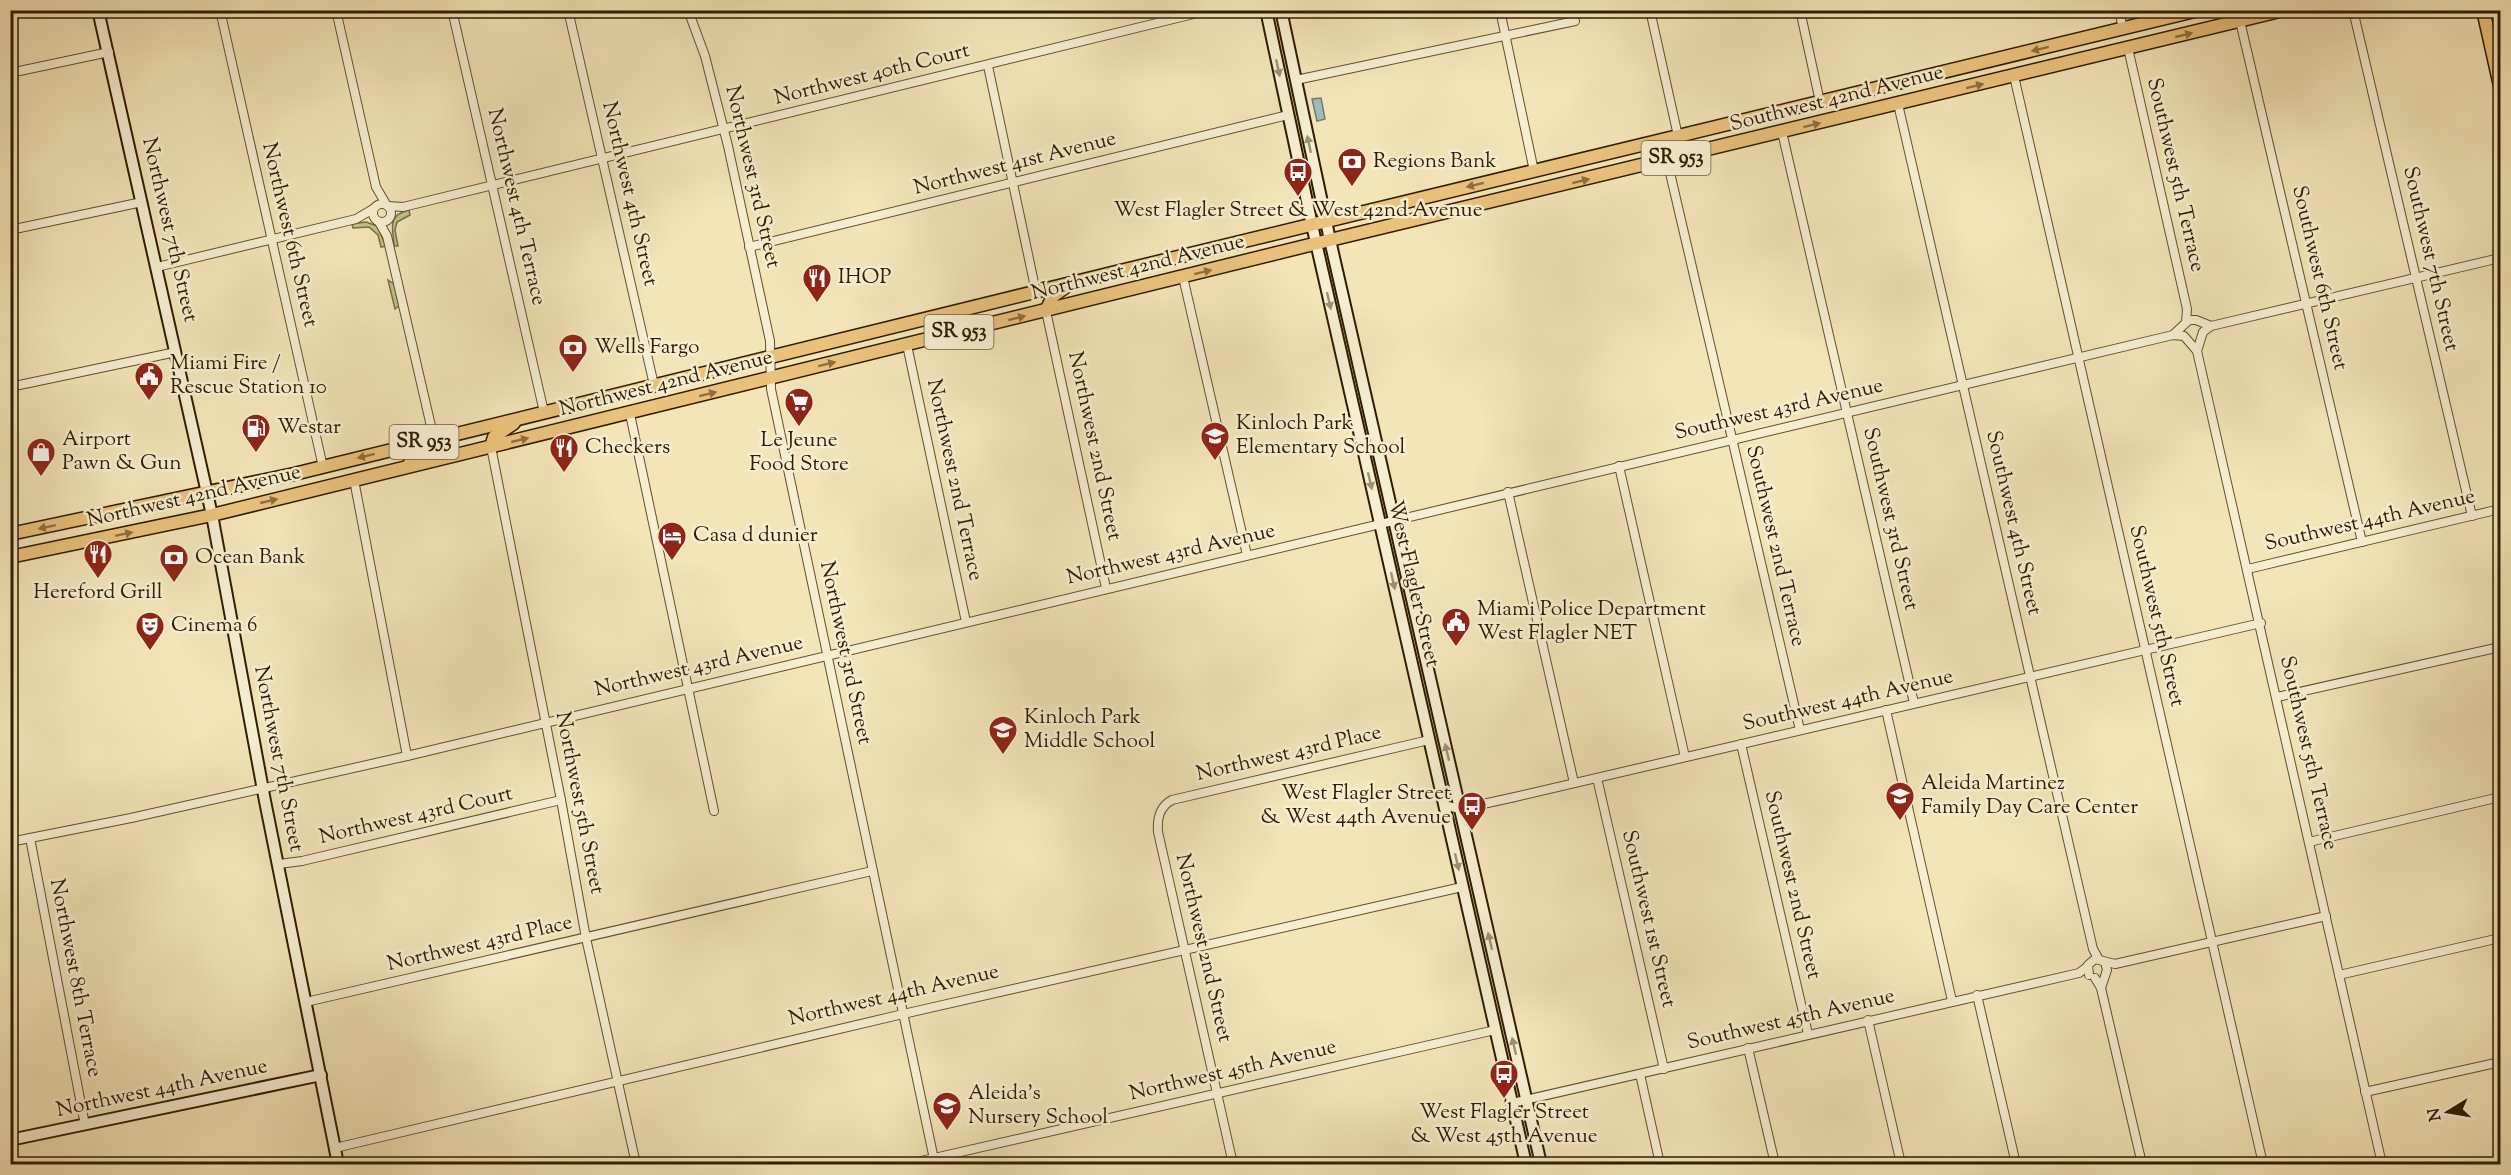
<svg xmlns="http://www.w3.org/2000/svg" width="2511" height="1175" font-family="'Sorts Mill Goudy',serif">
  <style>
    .green { fill: #c2c28a; stroke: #796f45; stroke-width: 1.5 }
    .water { fill: #a1bcbb; stroke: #747c70; stroke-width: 1.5 }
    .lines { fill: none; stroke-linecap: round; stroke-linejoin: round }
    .street-casing { stroke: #614e2e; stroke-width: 10 }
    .secondary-casing { stroke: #301c00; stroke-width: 14 }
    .primary-casing { stroke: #301c00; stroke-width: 15 }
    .street { stroke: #f7eed1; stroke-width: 8 }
    .secondary { stroke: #f7eed1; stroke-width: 10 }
    .primary { stroke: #eac27c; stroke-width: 12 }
    .oneway { fill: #8d6f3e }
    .oneway2 { fill: #9d9073 }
    .labels { text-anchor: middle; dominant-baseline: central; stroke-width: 5; stroke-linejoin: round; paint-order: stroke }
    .shield { fill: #f7eed1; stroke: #6c5b3f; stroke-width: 1.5 }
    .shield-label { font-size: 20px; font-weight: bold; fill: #301c00 }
    .street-label { font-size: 21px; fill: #301c00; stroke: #f7eed1 }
    .poi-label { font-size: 21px; fill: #301c00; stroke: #f7eed1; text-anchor: start }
  </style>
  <rect width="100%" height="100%" fill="#f3e5b8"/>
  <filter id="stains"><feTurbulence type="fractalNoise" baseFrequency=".00333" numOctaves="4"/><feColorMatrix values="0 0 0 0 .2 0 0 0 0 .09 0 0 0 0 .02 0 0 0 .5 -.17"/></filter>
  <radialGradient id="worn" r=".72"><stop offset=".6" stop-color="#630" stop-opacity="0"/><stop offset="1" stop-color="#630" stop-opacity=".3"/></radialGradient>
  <g class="green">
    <path d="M 409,210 L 410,215 L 397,222 L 395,230 L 398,246 L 394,246 C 394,230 385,216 409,210 Z"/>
    <polygon points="366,222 377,226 386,246 381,247 378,235 369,227 353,228 352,224"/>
    <polygon points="388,280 394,284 399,306 395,309"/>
  </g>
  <polygon class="water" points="1321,98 1325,119 1317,121 1312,99"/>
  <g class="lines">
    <g class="street-casing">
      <g id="street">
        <polyline points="220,10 323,467"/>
        <polyline points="336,10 376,187 386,204"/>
        <polyline points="452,10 544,412"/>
        <polyline points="568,10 654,385"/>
        <polyline points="688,10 705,56 728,146 770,341 771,389 935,1164"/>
        <polyline points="1500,10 1534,171"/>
        <polyline points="1650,10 1678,136"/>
        <polyline points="1800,10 1820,102"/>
        <polyline points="2119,10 2123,29"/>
        <polyline points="2353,10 2472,516"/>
        <polyline points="2240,21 2362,542"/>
        <polyline points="2128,48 2187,309 2186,322"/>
        <polyline points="988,66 1036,292"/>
        <polyline points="10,73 109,52"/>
        <polyline points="2014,76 2263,1164"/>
        <polyline points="1296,80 1575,21"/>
        <polyline points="1898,104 2093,949 2098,958"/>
        <polyline points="1782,132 1914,703"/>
        <polyline points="1667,160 1800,730"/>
        <circle cx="382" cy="213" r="9"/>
        <polyline points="388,206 403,207 1210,10"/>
        <polyline points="379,222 387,236 434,439"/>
        <polyline points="10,230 142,202"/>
        <polyline points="749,247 1288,115"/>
        <polyline points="157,267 356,219 373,209"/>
        <polyline points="1183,277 1247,555"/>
        <polyline points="1046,311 1106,588"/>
        <polyline points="2173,335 2189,320 2196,320 2211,326"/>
        <polyline points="907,345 966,622"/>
        <polyline points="2197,351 2203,332 2211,326 2500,258"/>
        <polyline points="10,387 176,352"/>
        <polyline points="630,414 714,811"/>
        <polyline points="491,447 561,800 586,938 636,1164"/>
        <polyline points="1619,466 1685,757"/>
        <polyline points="354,480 407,756"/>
        <polyline points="1508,492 1574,783"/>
        <polyline points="2248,569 2500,509"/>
        <polyline points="2277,697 2500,647"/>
        <polyline points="1886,710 1952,1001"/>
        <polyline points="1741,744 1808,1034"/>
        <polyline points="1597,778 1664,1069"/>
        <polyline points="1444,805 1460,809 1515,797 2261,623"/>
        <polyline points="30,838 85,1125"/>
        <polyline points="10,842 131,818 407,756 2173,335 2184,336 2197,351 2382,1164"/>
        <polyline points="2309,842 2500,797"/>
        <polyline points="279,864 302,861 561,800"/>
        <polyline points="2089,975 2088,965 2095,959 2115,964 2326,916"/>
        <polyline points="2339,975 2500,938"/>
        <polyline points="2095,978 2101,988 2142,1164"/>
        <polyline points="2101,988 2107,970 2105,962"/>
        <polyline points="1977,995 2016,1164"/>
        <polyline points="306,1002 872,871"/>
        <polyline points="1868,1020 1901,1164"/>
        <polyline points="1748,1048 1775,1164"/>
        <polyline points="1640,1074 1660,1164"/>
        <polyline points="2365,1092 2500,1062"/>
        <polyline points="1512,1103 2079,973 2087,967"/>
        <polyline points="335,1148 903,1014 1462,887"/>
        <polyline points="908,1164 1495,1030"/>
        <path d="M 1233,1164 L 1158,832 C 1157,819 1159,807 1172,800 L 1429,740"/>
      </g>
    </g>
    <g class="secondary-casing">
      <g id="secondary">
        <polyline points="98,10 212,515 265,801 338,1164"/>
        <polyline points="1266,10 1312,225 1526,1164"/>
        <polyline points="1281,10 1330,240 1541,1164"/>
        <polyline points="10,1140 321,1075"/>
      </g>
    </g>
    <g class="primary-casing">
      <g id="primary">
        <polyline points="2483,10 2500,86"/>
        <polyline points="1046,311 1053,296 1067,286"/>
        <polyline points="491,447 494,437 514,423"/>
        <polyline points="410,463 424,454 434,439"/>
        <polyline points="10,534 294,474 1112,273 2199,10"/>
        <polyline points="10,557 212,515 1330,240 2284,10"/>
      </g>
    </g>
    <use href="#street" class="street"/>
    <use href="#secondary" class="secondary"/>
    <use href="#primary" class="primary"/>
  </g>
  <defs><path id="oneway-solid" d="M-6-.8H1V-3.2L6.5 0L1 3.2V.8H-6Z" transform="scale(1.5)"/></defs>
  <g class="oneway">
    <use href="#oneway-solid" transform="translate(2184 35) rotate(-13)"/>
    <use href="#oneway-solid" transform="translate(2040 49) rotate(166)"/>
    <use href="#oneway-solid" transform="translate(1975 86) rotate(-14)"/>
    <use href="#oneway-solid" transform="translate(1812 125) rotate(-14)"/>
    <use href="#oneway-solid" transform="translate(1581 181) rotate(-14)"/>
    <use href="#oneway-solid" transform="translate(1475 185) rotate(166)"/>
    <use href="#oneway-solid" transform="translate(1203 272) rotate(-14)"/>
    <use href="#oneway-solid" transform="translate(1017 318) rotate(-14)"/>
    <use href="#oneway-solid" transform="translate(827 364) rotate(-14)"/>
    <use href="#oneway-solid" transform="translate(708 394) rotate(-14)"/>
    <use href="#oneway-solid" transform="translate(520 440) rotate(-13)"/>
    <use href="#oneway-solid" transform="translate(366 456) rotate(166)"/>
    <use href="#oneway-solid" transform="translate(269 501) rotate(-13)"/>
    <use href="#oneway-solid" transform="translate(47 527) rotate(168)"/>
    <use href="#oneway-solid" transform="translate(124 534) rotate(-12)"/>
  </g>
  <g class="oneway2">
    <use href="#oneway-solid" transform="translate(1278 68) rotate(78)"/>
    <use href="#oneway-solid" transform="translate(1309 144) rotate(-102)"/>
    <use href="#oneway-solid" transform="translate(1329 301) rotate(77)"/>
    <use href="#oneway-solid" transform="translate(1370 481) rotate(77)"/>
    <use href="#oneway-solid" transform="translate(1393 581) rotate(77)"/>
    <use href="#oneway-solid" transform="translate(1447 752) rotate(-103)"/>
    <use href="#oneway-solid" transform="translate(1457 862) rotate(77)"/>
    <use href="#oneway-solid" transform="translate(1490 941) rotate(-103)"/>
    <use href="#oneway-solid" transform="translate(1514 1046) rotate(-103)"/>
  </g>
  <defs>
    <g id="bank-pin" transform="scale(1.5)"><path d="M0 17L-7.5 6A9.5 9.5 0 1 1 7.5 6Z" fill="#8f2418" stroke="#f7eed1"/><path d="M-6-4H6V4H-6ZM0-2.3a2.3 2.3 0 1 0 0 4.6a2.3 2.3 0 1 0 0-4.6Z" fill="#fff"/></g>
    <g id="bus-pin" transform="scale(1.5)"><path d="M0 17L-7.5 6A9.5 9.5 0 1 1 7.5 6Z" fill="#8f2418" stroke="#f7eed1"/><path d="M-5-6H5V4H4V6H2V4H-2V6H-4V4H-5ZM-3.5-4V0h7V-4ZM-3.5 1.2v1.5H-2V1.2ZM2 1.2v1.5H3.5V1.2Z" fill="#fff"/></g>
    <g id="restaurant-pin" transform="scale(1.5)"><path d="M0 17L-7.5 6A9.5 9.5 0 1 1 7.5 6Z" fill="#8f2418" stroke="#f7eed1"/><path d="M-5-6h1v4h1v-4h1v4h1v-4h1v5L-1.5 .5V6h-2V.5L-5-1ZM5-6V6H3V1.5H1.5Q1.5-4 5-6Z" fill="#fff"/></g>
    <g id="civic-pin" transform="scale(1.5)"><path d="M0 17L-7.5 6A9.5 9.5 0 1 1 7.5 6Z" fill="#8f2418" stroke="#f7eed1"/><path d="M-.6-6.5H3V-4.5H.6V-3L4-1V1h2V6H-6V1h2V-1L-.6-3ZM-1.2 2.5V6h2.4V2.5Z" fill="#fff"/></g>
    <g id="supermarket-pin" transform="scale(1.5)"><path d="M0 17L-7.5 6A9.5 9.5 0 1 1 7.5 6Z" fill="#8f2418" stroke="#f7eed1"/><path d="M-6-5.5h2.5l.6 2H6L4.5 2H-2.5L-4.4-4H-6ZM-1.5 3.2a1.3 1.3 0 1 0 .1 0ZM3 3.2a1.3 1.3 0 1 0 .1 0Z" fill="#fff"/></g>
    <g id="fuel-pin" transform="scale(1.5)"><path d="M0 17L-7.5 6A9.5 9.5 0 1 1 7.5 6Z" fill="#8f2418" stroke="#f7eed1"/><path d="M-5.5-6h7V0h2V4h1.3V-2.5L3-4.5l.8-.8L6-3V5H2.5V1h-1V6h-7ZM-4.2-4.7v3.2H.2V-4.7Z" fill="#fff"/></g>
    <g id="school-pin" transform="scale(1.5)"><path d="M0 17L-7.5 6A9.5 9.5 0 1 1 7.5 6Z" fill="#8f2418" stroke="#f7eed1"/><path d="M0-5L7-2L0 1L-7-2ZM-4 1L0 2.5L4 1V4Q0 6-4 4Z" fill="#fff"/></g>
    <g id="shop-pin" transform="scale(1.5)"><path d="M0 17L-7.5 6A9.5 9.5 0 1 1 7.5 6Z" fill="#8f2418" stroke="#f7eed1"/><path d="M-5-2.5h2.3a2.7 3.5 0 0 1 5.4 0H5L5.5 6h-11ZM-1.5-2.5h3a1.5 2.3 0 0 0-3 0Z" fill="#fff"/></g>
    <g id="hotel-pin" transform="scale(1.5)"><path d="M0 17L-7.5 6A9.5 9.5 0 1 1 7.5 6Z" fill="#8f2418" stroke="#f7eed1"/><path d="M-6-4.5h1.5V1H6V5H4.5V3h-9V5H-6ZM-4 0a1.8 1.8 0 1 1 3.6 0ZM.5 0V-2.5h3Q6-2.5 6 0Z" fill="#fff"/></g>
    <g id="theatre-pin" transform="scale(1.5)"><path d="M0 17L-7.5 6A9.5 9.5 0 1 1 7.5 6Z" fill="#8f2418" stroke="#f7eed1"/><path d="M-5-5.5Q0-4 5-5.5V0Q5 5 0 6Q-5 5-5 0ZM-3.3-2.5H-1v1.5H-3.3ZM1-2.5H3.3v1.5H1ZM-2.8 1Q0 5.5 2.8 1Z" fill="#fff"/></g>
  </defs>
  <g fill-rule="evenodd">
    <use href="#bank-pin" x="1352" y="162"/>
    <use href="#bus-pin" x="1298" y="172"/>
    <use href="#restaurant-pin" x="817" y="278"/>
    <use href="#bank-pin" x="573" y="348"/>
    <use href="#civic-pin" x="149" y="376"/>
    <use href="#supermarket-pin" x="799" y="402"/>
    <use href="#fuel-pin" x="256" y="428"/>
    <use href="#school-pin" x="1215" y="436"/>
    <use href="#restaurant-pin" x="564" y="448"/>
    <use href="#shop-pin" x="41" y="452"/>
    <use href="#hotel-pin" x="672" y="536"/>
    <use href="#restaurant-pin" x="98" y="554"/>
    <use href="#bank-pin" x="174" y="558"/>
    <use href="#civic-pin" x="1456" y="622"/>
    <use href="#theatre-pin" x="150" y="626"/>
    <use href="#school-pin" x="1003" y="730"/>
    <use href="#school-pin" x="1900" y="796"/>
    <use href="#bus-pin" x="1472" y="806"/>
    <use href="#bus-pin" x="1504" y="1074"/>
    <use href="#school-pin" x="947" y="1106"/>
  </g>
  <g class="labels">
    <g class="shield">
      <rect x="1641.5" y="141" width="69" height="34" rx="4.5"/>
      <rect x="924.5" y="315" width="69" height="34" rx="4.5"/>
      <rect x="389.5" y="425" width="69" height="34" rx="4.5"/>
    </g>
    <g class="shield-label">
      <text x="1676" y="158">SR 953</text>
      <text x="959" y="332">SR 953</text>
      <text x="424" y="442">SR 953</text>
    </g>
    <g class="street-label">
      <text transform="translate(872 75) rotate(-14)">Northwest 40th Court</text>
      <text transform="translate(1837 99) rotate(-14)">Southwest 42nd Avenue</text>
      <text transform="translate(1015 164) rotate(-14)">Northwest 41st Avenue</text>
      <text transform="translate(2175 175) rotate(77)">Southwest 5th Terrace</text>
      <text transform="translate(752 177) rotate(77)">Northwest 3rd Street</text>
      <text transform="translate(629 194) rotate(77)">Northwest 4th Street</text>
      <text transform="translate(516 207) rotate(77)">Northwest 4th Terrace</text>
      <text transform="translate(169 230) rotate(77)">Northwest 7th Street</text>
      <text transform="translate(289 235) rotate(77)">Northwest 6th Street</text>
      <text transform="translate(2430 259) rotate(77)">Southwest 7th Street</text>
      <text transform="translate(1138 268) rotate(-14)">Northwest 42nd Avenue</text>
      <text transform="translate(2319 278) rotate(77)">Southwest 6th Street</text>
      <text transform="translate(666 384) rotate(-14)">Northwest 42nd Avenue</text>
      <text transform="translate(1779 410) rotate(-13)">Southwest 43rd Avenue</text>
      <text transform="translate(1094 446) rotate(78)">Northwest 2nd Street</text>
      <text transform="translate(954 480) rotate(78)">Northwest 2nd Terrace</text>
      <text transform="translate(194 497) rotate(-13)">Northwest 42nd Avenue</text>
      <text transform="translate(1890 519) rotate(77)">Southwest 3rd Street</text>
      <text transform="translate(2370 521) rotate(-13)">Southwest 44th Avenue</text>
      <text transform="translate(2013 523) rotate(77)">Southwest 4th Street</text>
      <text transform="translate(1775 546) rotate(77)">Southwest 2nd Terrace</text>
      <text transform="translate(1171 555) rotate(-13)">Northwest 43rd Avenue</text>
      <text transform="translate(1413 584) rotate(77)">West Flagler Street</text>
      <text transform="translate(2156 616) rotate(77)">Southwest 5th Street</text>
      <text transform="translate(845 653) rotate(78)">Northwest 3rd Street</text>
      <text transform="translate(699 667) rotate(-13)">Northwest 43rd Avenue</text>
      <text transform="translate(1848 701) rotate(-13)">Southwest 44th Avenue</text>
      <text transform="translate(2308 753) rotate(77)">Southwest 5th Terrace</text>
      <text transform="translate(1289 754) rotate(-13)">Northwest 43rd Place</text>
      <text transform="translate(278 759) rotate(79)">Northwest 7th Street</text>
      <text transform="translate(579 803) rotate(79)">Northwest 5th Street</text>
      <text transform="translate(416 816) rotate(-13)">Northwest 43rd Court</text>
      <text transform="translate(1792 885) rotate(77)">Southwest 2nd Street</text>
      <text transform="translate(1648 919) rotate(77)">Southwest 1st Street</text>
      <text transform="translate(480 944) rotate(-13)">Northwest 43rd Place</text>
      <text transform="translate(1203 948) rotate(77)">Northwest 2nd Street</text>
      <text transform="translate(75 978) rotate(79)">Northwest 8th Terrace</text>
      <text transform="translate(894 996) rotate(-13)">Northwest 44th Avenue</text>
      <text transform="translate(1791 1020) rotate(-13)">Southwest 45th Avenue</text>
      <text transform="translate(1233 1071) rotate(-13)">Northwest 45th Avenue</text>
      <text transform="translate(162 1089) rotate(-12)">Northwest 44th Avenue</text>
    </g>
    <g class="poi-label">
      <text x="1373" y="162">Regions Bank</text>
      <text x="1298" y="211" text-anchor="middle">West Flagler Street &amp; West 42nd Avenue</text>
      <text x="838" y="278">IHOP</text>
      <text x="594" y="348">Wells Fargo</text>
      <text x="170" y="364">Miami Fire /<tspan x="170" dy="24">Rescue Station 10</tspan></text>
      <text x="1236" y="424">Kinloch Park<tspan x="1236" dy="24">Elementary School</tspan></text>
      <text x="277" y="428">Westar</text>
      <text x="62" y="440">Airport<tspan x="62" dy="24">Pawn &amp; Gun</tspan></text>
      <text x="799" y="441" text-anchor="middle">Le Jeune<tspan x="799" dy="24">Food Store</tspan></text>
      <text x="585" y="448">Checkers</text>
      <text x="693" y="536">Casa d dunier</text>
      <text x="195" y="558">Ocean Bank</text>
      <text x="98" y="593" text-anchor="middle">Hereford Grill</text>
      <text x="1477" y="610">Miami Police Department<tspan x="1477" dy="24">West Flagler NET</tspan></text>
      <text x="171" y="626">Cinema 6</text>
      <text x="1024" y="718">Kinloch Park<tspan x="1024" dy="24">Middle School</tspan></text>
      <text x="1921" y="784">Aleida Martinez<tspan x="1921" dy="24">Family Day Care Center</tspan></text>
      <text x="1451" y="794" text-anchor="end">West Flagler Street<tspan x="1451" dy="24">&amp; West 44th Avenue</tspan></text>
      <text x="968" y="1094">Aleida's<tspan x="968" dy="24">Nursery School</tspan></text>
      <text x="1504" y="1113" text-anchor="middle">West Flagler Street<tspan x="1504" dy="24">&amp; West 45th Avenue</tspan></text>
    </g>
  </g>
  <rect width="2511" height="1175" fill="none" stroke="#f3e5b8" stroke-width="36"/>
  <rect x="12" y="12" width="2487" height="1151" fill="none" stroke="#301c00" stroke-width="3"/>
  <rect x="18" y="18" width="2475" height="1139" fill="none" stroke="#301c00" stroke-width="1.5"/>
  <g transform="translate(2448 1112) rotate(259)" stroke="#f7eed1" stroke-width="4.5" paint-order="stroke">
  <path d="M0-4.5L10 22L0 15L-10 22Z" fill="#301c00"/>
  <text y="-9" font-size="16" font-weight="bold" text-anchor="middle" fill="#301c00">N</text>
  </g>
  <rect width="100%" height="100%" filter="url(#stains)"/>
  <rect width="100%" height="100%" fill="url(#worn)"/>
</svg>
